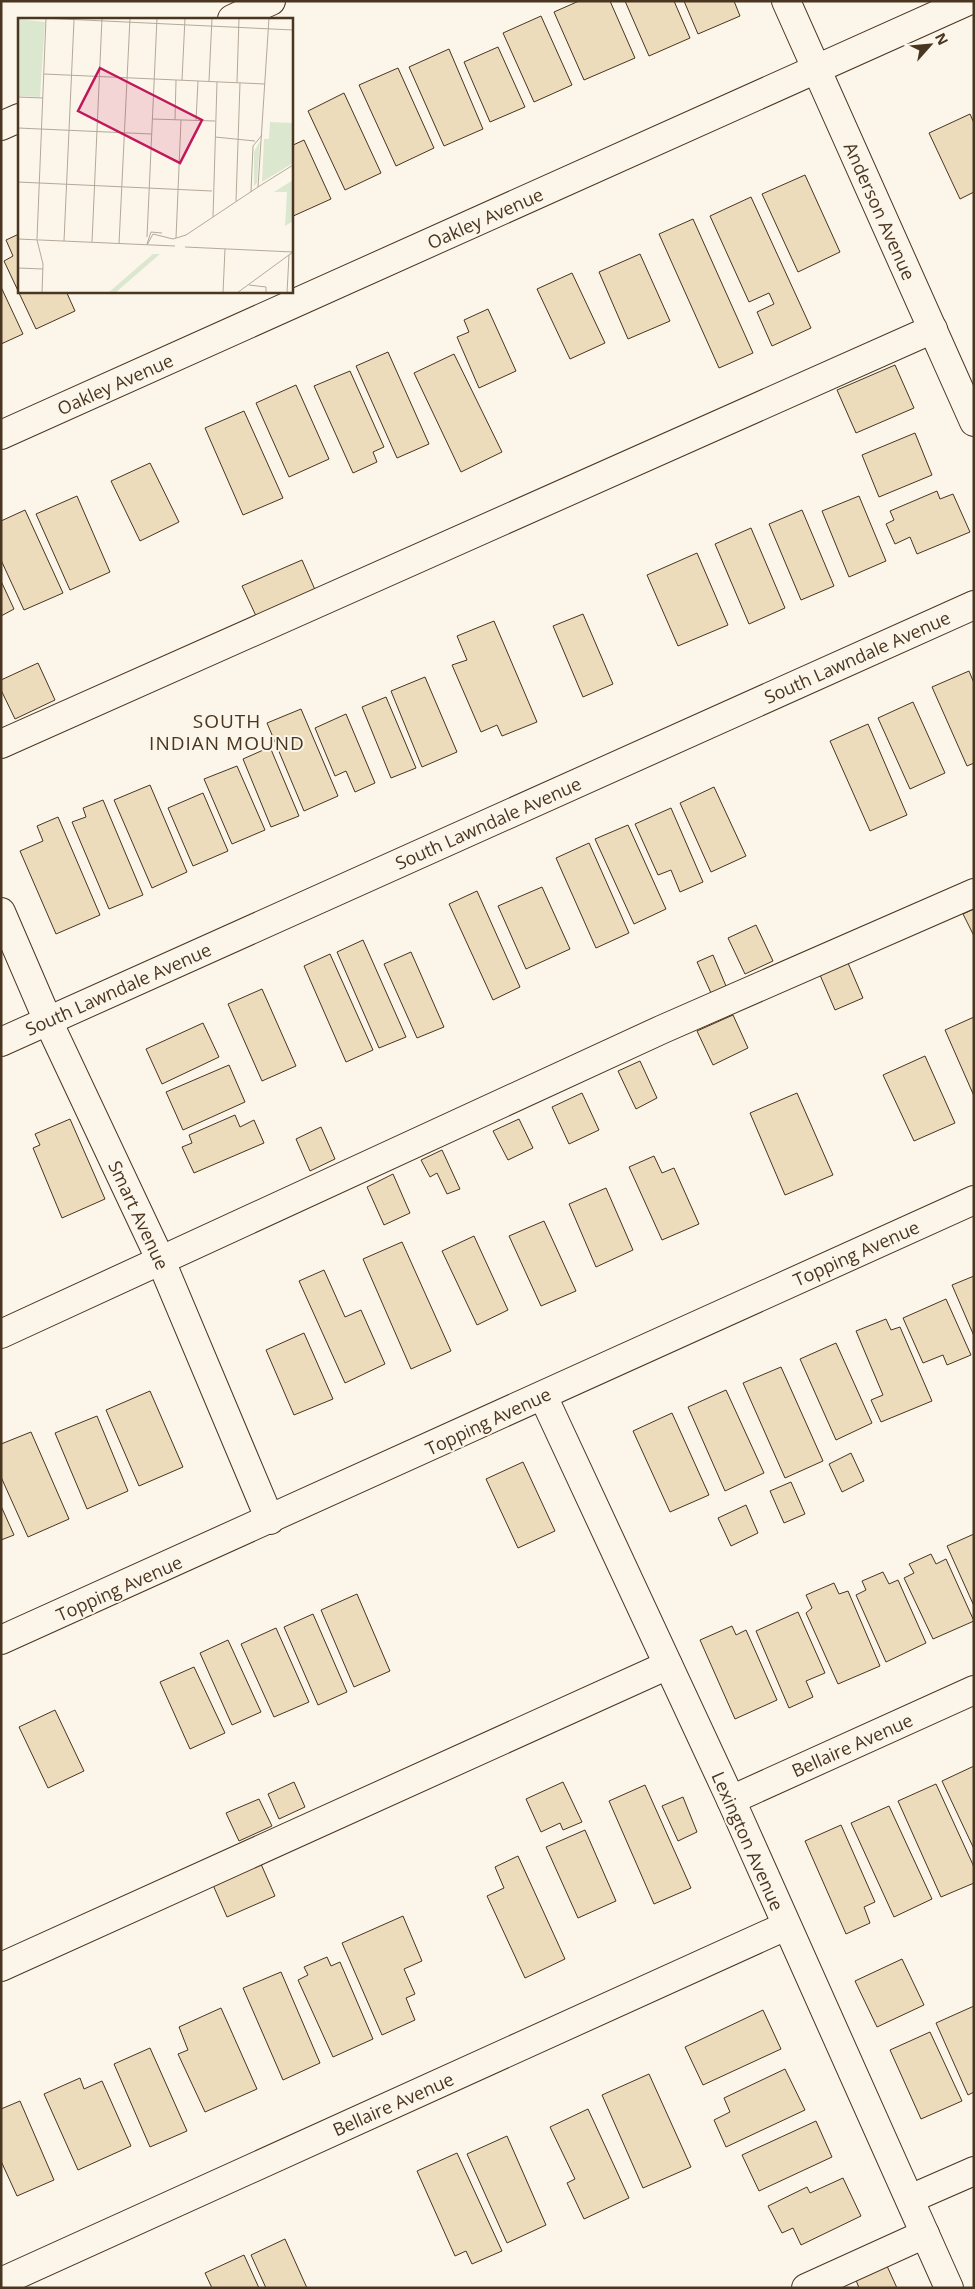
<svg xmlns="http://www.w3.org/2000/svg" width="975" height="2289" font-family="'Open Sans',sans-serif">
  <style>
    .building { fill: #ecdcbc; stroke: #4a3520 }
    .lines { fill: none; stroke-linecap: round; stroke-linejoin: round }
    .minor-casing { stroke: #4a3520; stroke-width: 30 }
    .minor { stroke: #fbf6e9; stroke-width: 28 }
    .labels { text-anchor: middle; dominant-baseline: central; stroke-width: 4; stroke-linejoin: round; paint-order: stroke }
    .street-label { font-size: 18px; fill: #4a3520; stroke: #fbf6e9 }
    .neighbourhood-label { font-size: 19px; letter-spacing: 1px; fill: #4a3520; stroke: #fbf6e9 }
    .inset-road { fill: none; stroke: #b4a999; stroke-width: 1 }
    .view { fill: #c2185b; fill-opacity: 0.15; stroke: #c2185b; stroke-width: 2.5 }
    .inset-edge { fill: none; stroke: #4a3520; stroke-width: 2.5 }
  </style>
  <rect width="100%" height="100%" fill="#fbf6e9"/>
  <g class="building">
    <polygon points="579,1 610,1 635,58 584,80 554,12"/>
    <polygon points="625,1 674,1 690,38 649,56"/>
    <polygon points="684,1 734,1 740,16 698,34"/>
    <polygon points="541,16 572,85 534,102 503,33"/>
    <polygon points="498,47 525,107 490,122 464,62"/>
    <polygon points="449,49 483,129 444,146 409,67"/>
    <polygon points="398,68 434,148 396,166 359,85"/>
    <polygon points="344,93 381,173 345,190 308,111"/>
    <polygon points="970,114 974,123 974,192 960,199 929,133"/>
    <polygon points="304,140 331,199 291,217 291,146"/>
    <polygon points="805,175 840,252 798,272 762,194"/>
    <polygon points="751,197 811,328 772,346 757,312 774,304 769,293 749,302 710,216"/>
    <polygon points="693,219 753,353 719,368 659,234"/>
    <polygon points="19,234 19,291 66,291 75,311 36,329 4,261 13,256 6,240"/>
    <polygon points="640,254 670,321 628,339 599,272"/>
    <polygon points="572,273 605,343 570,359 537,289"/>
    <polygon points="1,287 23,334 1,344"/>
    <polygon points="488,309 516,371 479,388 457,337 469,332 464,320"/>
    <polygon points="388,352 429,444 397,458 356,366"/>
    <polygon points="454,354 502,452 461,472 414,373"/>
    <polygon points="895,365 914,408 856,433 837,390"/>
    <polygon points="350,371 384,447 373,452 377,462 353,473 314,386"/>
    <polygon points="296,385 329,459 289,477 256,403"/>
    <polygon points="244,411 283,498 243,515 205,428"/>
    <polygon points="915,433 932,475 879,497 862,455"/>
    <polygon points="150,463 179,522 140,541 111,481"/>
    <polygon points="937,491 940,499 953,494 970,532 917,554 910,537 895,544 886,524 894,520 890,511"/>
    <polygon points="77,496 110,572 70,590 36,514"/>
    <polygon points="859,496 886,561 849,577 822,511"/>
    <polygon points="25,510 63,593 24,610 1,560 1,521"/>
    <polygon points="802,510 834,586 801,600 769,524"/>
    <polygon points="751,528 785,608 749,624 715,544"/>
    <polygon points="697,553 728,625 678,646 647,575"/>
    <polygon points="302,560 316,592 257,618 242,586"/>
    <polygon points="1,581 14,609 1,616"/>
    <polygon points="583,614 613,684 583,697 553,626"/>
    <polygon points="494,621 537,722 502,736 497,725 481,732 452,665 467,660 457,636"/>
    <polygon points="38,663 55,700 15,719 1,690 1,680"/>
    <polygon points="969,671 974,683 974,763 967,766 932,687"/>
    <polygon points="425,677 457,752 422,767 391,691"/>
    <polygon points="386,697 416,768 391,778 362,707"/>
    <polygon points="913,702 945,773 910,789 878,718"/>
    <polygon points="301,709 338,796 304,811 267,723"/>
    <polygon points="346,714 375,783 355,792 346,771 335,776 315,728"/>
    <polygon points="868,724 907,815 870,831 830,741"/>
    <polygon points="270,747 299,816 271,827 243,759"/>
    <polygon points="237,766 265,830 232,844 204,779"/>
    <polygon points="150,785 187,872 152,888 114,800"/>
    <polygon points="714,787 746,856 711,872 680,803"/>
    <polygon points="203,793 228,851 193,866 168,808"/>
    <polygon points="103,800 143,895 109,909 72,822 86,817 83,808"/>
    <polygon points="671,808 703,882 680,892 671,870 658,875 635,824"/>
    <polygon points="58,817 100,915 56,934 20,851 43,841 37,826"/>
    <polygon points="628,825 666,909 634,924 595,839"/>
    <polygon points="589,843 629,933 596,948 556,858"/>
    <polygon points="542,887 570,949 526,969 498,906"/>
    <polygon points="477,891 520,987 493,1000 449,904"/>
    <polygon points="974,909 974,936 963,914"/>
    <polygon points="756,925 773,961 745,974 728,938"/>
    <polygon points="363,940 406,1037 379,1048 337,952"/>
    <polygon points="411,952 444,1027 417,1038 384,964"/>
    <polygon points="330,954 373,1050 346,1062 304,966"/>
    <polygon points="713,955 726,986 711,993 697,962"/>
    <polygon points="848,963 863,998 835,1010 820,975"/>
    <polygon points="262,989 296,1066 262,1081 228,1004"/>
    <polygon points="733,1015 748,1048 713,1065 697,1031"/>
    <polygon points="974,1017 974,1096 945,1030"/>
    <polygon points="203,1023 219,1057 162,1084 146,1049"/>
    <polygon points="925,1056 955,1123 914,1141 883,1075"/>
    <polygon points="640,1061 657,1098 636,1109 618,1071"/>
    <polygon points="229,1065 245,1102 183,1130 166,1092"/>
    <polygon points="582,1093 599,1130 569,1144 552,1107"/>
    <polygon points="797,1093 833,1175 785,1195 750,1113"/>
    <polygon points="235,1115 240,1127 254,1120 264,1143 194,1173 182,1147 192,1143 189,1135"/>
    <polygon points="70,1119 105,1199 62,1218 33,1148 40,1145 35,1134"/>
    <polygon points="519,1119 533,1148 508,1160 493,1131"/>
    <polygon points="321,1127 335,1159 310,1171 296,1139"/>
    <polygon points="442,1150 460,1189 447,1194 437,1173 430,1177 421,1160"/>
    <polygon points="654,1156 662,1173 674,1168 699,1224 662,1240 629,1167"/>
    <polygon points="393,1174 410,1213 384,1225 367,1187"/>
    <polygon points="606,1188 633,1250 596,1267 569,1204"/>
    <polygon points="544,1221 576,1291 541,1306 509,1236"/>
    <polygon points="474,1236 508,1310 477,1325 442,1251"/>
    <polygon points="402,1242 451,1351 411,1369 363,1259"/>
    <polygon points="324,1270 345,1317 361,1310 385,1364 345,1383 299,1281"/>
    <polygon points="974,1276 974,1336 952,1285"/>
    <polygon points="946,1299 971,1355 947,1365 943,1355 923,1363 903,1318"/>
    <polygon points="886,1319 891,1330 900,1327 932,1401 881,1422 871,1400 883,1395 856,1331"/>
    <polygon points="304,1333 333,1399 294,1415 266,1350"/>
    <polygon points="836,1343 872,1423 836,1440 800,1359"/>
    <polygon points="781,1367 823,1461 785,1478 743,1383"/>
    <polygon points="726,1390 764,1473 725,1491 688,1407"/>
    <polygon points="150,1391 183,1467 139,1486 106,1410"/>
    <polygon points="672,1413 709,1495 670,1512 633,1431"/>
    <polygon points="97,1416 128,1491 87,1509 55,1433"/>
    <polygon points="31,1432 69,1519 28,1537 1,1477 1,1444"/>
    <polygon points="851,1453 864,1481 842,1492 829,1464"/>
    <polygon points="523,1462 555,1531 518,1548 486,1479"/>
    <polygon points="791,1482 805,1514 784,1523 770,1491"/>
    <polygon points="746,1505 758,1533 731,1546 718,1518"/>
    <polygon points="1,1506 14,1535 1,1540"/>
    <polygon points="974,1534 974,1606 947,1546"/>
    <polygon points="931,1554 936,1564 946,1559 974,1621 933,1639 904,1578 914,1573 909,1564"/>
    <polygon points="883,1572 889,1584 898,1580 926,1643 886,1662 856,1595 866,1590 862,1581"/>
    <polygon points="834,1583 839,1594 848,1591 880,1666 838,1684 806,1613 812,1608 806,1595"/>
    <polygon points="357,1594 390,1671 354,1687 321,1610"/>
    <polygon points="798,1612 825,1673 806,1681 813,1697 789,1708 756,1631"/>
    <polygon points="313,1614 347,1692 318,1705 284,1627"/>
    <polygon points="732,1626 736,1635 746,1630 777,1700 735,1719 700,1640"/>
    <polygon points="276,1628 309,1702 274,1717 241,1644"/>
    <polygon points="228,1640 261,1712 232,1725 200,1653"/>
    <polygon points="194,1667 225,1733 190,1749 160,1682"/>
    <polygon points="55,1710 84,1771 48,1788 19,1727"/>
    <polygon points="974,1766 974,1849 942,1781"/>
    <polygon points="294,1782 305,1807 279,1819 268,1794"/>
    <polygon points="563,1782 582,1822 563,1830 560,1823 541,1832 526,1799"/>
    <polygon points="936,1784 974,1867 974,1883 941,1897 898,1801"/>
    <polygon points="645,1785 691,1888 654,1904 609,1801"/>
    <polygon points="683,1797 697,1832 678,1841 662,1806"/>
    <polygon points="259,1799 272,1826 239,1841 226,1813"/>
    <polygon points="889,1806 932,1899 894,1917 851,1823"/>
    <polygon points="841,1825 875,1902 864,1907 870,1923 846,1934 805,1841"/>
    <polygon points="585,1830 616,1901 578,1918 546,1847"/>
    <polygon points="518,1856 565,1959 525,1978 487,1896 504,1888 495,1867"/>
    <polygon points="261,1864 275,1896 227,1917 213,1885"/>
    <polygon points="403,1916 422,1961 404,1969 415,1994 406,1998 415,2020 382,2035 342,1943"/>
    <polygon points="327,1957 331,1966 340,1962 373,2039 333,2057 298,1980 308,1975 304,1967"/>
    <polygon points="902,1959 924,2005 877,2027 855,1981"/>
    <polygon points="281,1972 320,2063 283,2080 243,1988"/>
    <polygon points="974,2006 974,2092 968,2095 936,2023"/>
    <polygon points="221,2008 257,2089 205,2112 178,2054 188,2050 179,2027"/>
    <polygon points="763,2010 781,2049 703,2085 685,2047"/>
    <polygon points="930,2032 962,2101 921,2119 890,2050"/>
    <polygon points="150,2048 187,2131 150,2147 114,2064"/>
    <polygon points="785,2069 805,2110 726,2147 714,2120 730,2112 724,2098"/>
    <polygon points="649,2074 691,2167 643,2188 602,2095"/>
    <polygon points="80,2078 84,2089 102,2081 131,2146 78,2170 44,2094"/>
    <polygon points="20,2101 54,2180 17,2196 1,2161 1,2109"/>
    <polygon points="588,2109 629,2198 584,2219 567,2183 575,2179 550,2127"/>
    <polygon points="816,2121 832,2157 759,2191 742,2155"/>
    <polygon points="507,2136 546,2225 507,2243 467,2154"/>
    <polygon points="457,2153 502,2251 472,2264 466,2251 455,2256 417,2171"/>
    <polygon points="843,2178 861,2216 801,2245 793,2228 782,2233 768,2206 807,2187 810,2193"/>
    <polygon points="285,2239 307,2288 266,2288 251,2255"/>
    <polygon points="244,2255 259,2288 212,2288 205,2273"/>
    <polygon points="887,2266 897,2288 859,2288 856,2280"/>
  </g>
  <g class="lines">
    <g class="minor-casing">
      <g id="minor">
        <polyline points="786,1 974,422"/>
        <polyline points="232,19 271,1"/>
        <polyline points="1,126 19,118"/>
        <polyline points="1,435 968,1"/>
        <polyline points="1,744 933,329"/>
        <polyline points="1,912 48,1021 161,1261 270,1520"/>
        <polyline points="1,1042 974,605"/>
        <polyline points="1,1334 663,1029 974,893"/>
        <polyline points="543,1396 731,1800 949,2288"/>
        <polyline points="1,1640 974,1200"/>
        <polyline points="731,1800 974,1690"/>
        <polyline points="1,1967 668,1665"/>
        <polyline points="910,2199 974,2171"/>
        <polyline points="1,2282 786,1926"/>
        <polyline points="806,2288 925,2234"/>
      </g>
    </g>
    <use href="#minor" class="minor"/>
  </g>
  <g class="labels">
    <g class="street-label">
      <text transform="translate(880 211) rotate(66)">Anderson Avenue</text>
      <text transform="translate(485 218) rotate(-24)">Oakley Avenue</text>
      <text transform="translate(115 384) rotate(-24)">Oakley Avenue</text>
      <text transform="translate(857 657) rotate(-24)">South Lawndale Avenue</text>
      <text transform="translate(488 823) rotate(-24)">South Lawndale Avenue</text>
      <text transform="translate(118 989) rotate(-24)">South Lawndale Avenue</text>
      <text transform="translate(139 1215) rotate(65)">Smart Avenue</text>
      <text transform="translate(856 1253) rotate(-24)">Topping Avenue</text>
      <text transform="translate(488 1421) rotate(-25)">Topping Avenue</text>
      <text transform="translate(119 1588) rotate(-24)">Topping Avenue</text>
      <text transform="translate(852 1745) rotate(-24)">Bellaire Avenue</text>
      <text transform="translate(748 1841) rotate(66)">Lexington Avenue</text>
      <text transform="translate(393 2104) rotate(-24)">Bellaire Avenue</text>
    </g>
    <g class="neighbourhood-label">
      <text x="227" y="721">SOUTH<tspan x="227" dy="22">INDIAN MOUND</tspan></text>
    </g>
  </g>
  <g transform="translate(18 18)">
    <rect width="275" height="275" fill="#fbf6e9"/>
    <path d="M 0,1 L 27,4 L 22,79 L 0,78 ZM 252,104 L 275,105 L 275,145 L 244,164 L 246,121 L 251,121 ZM 242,123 L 239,165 L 236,168 L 236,134 ZM 275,162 L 275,203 L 267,208 L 269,174 L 256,174 ZM 135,236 L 142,236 L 97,275 L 90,275 Z" fill="#dce7d0"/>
    <path class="inset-road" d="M 24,0 L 275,12M 26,56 L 247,66M 164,62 L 167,0M 191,63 L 194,0M 219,64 L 221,0M 0,79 L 25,80M 134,101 L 197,103M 157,102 L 158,62M 178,103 L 180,63M 0,110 L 134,116M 197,119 L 237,123M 0,164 L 194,173M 240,169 L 275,147M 233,174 L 235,128 L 244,117M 218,183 L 222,65M 195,199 L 199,64M 129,219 L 139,0M 158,220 L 163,102M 0,221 L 157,228M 19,221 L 28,0M 19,222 L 25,246 L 24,275M 46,223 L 56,2M 74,224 L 84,0M 101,226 L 112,0M 129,226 L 133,214 L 144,215M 129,227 L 135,216 L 155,221 L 168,217 L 240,169 L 251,0M 167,229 L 275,234M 0,250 L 25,251M 231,267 L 248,269 L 248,275M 205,275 L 207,231M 219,275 L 275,234M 269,275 L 271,237"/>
    <path class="view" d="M 82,50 L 184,102 L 162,145 L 60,93 Z"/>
    <rect width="275" height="275" class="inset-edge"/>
  </g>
  <rect width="975" height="2289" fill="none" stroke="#4a3520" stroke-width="5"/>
  <g transform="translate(930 45) rotate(63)" stroke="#fbf6e9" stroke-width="4" paint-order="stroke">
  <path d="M0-4L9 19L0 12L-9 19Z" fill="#4a3520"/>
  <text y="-8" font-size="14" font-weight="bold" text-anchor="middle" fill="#4a3520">N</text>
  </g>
</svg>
